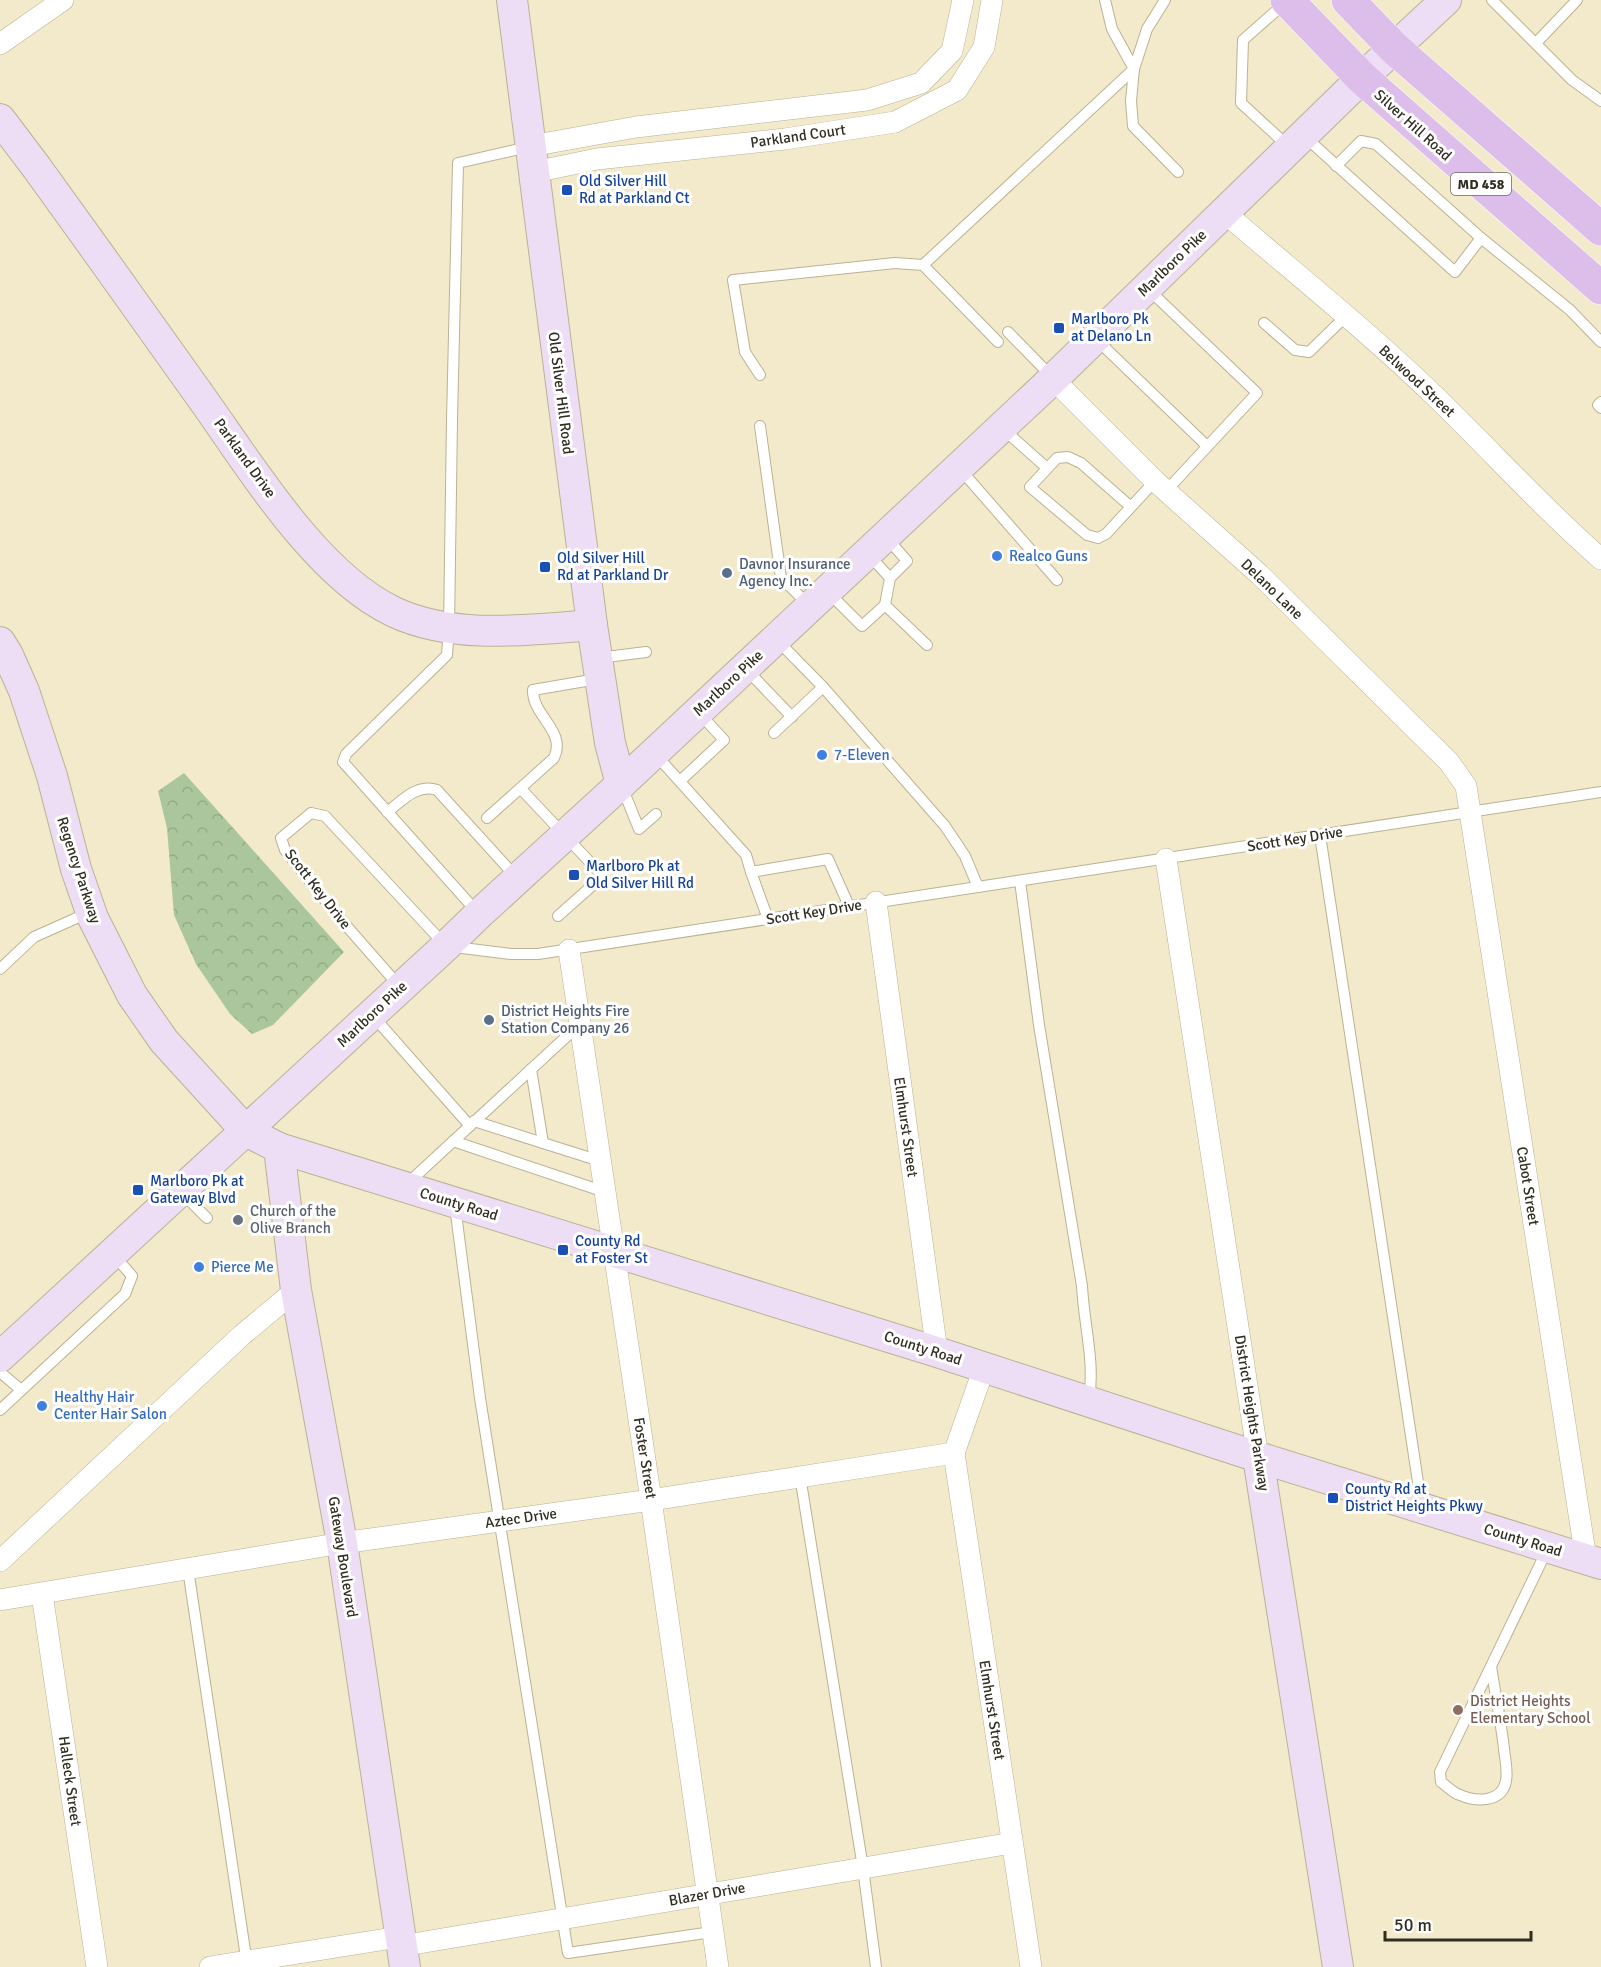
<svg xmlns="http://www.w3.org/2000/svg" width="1601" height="1967" font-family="Signika,sans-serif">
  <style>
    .forest { fill: url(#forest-crowns) }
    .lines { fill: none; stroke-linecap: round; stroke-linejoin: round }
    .lane-casing { stroke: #bab294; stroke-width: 12 }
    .street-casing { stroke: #bab294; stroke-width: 22 }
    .secondary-casing { stroke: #bab294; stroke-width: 32 }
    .primary-casing { stroke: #fff; stroke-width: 34 }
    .lane { stroke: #fff; stroke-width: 10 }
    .street { stroke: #fff; stroke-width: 21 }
    .secondary { stroke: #eedef5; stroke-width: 30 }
    .primary { stroke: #ddbeeb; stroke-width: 33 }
    .transit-dot { fill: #1a4fb4; stroke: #fff; stroke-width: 2 }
    .shop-dot { fill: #3f7fe0; stroke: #fff; stroke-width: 2 }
    .service-dot { fill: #5c6f8a; stroke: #fff; stroke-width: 2 }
    .worship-dot { fill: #6b7280; stroke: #fff; stroke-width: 2 }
    .education-dot { fill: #8d6e63; stroke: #fff; stroke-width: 2 }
    .labels { text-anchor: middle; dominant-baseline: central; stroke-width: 6; stroke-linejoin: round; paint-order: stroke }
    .shield { fill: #fff; stroke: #6e6c64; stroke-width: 1.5 }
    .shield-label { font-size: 14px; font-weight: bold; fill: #302d21 }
    .street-label { font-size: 15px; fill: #302d21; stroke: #fff }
    .transit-label { font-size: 15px; fill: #164399; stroke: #fff; text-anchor: start }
    .shop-label { font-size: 15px; fill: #366cbe; stroke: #fff; text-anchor: start }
    .service-label { font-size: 15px; fill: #4e5e75; stroke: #fff; text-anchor: start }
    .worship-label { font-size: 15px; fill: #5b616d; stroke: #fff; text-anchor: start }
    .education-label { font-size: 15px; fill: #785e54; stroke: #fff; text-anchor: start }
  </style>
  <defs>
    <pattern id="forest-crowns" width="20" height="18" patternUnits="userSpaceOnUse" patternTransform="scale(1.5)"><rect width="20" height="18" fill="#abc69d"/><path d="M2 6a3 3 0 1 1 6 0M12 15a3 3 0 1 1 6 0" fill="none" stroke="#93aa87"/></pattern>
  </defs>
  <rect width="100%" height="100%" fill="#f2eacb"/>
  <polygon class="forest" points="184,773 344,952 273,1025 252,1034 230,1014 196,964 174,915 167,828 158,791"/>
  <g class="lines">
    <g class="lane-casing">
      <g id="lane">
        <polyline points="1165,0 1147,29 1134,69 1131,101 1133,126 1178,172"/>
        <polyline points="1492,0 1572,80 1601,101"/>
        <polyline points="1285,3 1243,40 1241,103 1290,148"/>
        <polyline points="1536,43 1577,0"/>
        <polyline points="1304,136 1455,272 1481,238"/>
        <polyline points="1336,166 1361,141 1376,144 1481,238 1570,310 1601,342"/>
        <polyline points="923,265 1134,69 1112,29 1105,0"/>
        <polyline points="1147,288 1257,393 1166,491"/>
        <polyline points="1264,323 1295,350 1309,352 1345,317"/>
        <polyline points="1008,332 1052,377"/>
        <polyline points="1097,340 1207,446"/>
        <polyline points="760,375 745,352 733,280 895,263 923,265 998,342"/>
        <polyline points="1601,402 1598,405 1601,408"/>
        <polyline points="760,426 781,578 810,606"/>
        <polyline points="1003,429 1047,468"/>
        <polyline points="960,469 1057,580"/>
        <polyline points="1131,507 1081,463 1068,457 1057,458 1030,487 1087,535 1098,538 1106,534 1155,481"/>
        <polyline points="886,537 907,561 890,578"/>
        <polyline points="829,593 862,626 885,605 890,578 869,555"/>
        <polyline points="885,605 927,645"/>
        <polyline points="777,640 823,687"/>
        <polyline points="598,658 646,652"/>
        <polyline points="747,670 792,717"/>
        <polyline points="774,733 823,687 945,826 965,856 978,887"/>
        <polyline points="656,755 746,855 751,872"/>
        <polyline points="680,781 724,740 700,714"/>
        <polyline points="622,787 639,829 656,814"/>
        <polyline points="521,789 603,876 558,916"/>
        <path d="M 387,812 C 402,801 417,783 437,790 L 516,877"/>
        <path d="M 487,818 L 554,758 C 567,731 532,716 533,690 L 597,679"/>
        <polyline points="1320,835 1418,1482 1415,1503"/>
        <path d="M 1020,881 L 1039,1025 L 1082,1286 C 1084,1326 1095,1360 1089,1400"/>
        <polyline points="477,912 343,762 346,754 447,655 449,628 452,420 458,163 528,147"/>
        <polyline points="768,919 751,872 828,859 849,906"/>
        <polyline points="0,969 34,937 90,912"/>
        <polyline points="400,987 336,914 285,850 281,838 311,813 325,816 446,946 511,954 538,954 1601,792"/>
        <polyline points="373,1016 470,1126"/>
        <polyline points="531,1069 543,1143 600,1161"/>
        <polyline points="474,1121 543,1143"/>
        <polyline points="453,1141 605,1192"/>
        <polyline points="408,1183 579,1025"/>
        <polyline points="182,1193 207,1218"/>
        <polyline points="455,1206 480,1398 568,1953 712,1932"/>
        <polyline points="0,1372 21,1390"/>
        <polyline points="0,1410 125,1294 132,1276 113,1254"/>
        <polyline points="800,1476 863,1868 876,1967"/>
        <polyline points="188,1569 247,1964"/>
        <path d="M 1491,1666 C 1495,1693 1501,1721 1504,1749 C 1505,1759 1508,1770 1506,1781 C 1502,1803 1476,1802 1460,1795 C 1453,1793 1447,1786 1441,1782 L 1440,1772 L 1547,1550"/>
      </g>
    </g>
    <g class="street-casing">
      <g id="street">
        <polyline points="0,44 63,0"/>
        <polyline points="531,146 636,127 867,100 921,83 952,51 963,0"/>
        <polyline points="534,172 597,159 785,139 895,122 957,90 984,47 992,0"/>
        <path d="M 1224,212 C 1298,276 1375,337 1444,405 C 1497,457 1546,511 1601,559"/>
        <polyline points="1053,379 1155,481 1259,574 1449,762 1466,786 1586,1559"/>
        <polyline points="1166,859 1258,1457"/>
        <polyline points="876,902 937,1352"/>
        <polyline points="569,950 651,1500 718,1967"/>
        <polyline points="954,1453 1031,1967"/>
        <polyline points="0,1561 242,1335 296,1290"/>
        <polyline points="42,1594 97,1967"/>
        <polyline points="0,1600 342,1543 651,1500 954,1453 984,1368"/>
        <polyline points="401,1946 1012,1843"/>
        <polyline points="210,1967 399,1937"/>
      </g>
    </g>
    <g class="secondary-casing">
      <g id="secondary">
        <polyline points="512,0 592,625 610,743 621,784"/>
        <path d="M 0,119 L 37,168 C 92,244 147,321 201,397 C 251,467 316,575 394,612 C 454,640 527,630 592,625"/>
        <polyline points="0,642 8,655 24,691 52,776 76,869 93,918 132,995 164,1041 246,1131 279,1148 937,1352 1258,1457 1601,1564"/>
        <polyline points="279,1148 296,1290 342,1543 405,1967"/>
        <polyline points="0,1357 446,946 479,914 621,784 1053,379 1362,78 1446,0"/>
        <polyline points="1258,1457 1338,1967"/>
      </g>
    </g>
    <g class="primary-casing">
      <g id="primary">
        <polyline points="1287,0 1362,78 1601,288"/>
        <polyline points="1348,0 1394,48 1601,229"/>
      </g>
    </g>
    <use href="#lane" class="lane"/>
    <use href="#street" class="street"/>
    <use href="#secondary" class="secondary"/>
    <use href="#primary" class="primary"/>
  </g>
  <g class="transit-dot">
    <rect x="561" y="184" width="12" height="12" rx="3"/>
    <rect x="1053" y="322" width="12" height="12" rx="3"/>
    <rect x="539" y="561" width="12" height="12" rx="3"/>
    <rect x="568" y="869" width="12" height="12" rx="3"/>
    <rect x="132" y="1184" width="12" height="12" rx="3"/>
    <rect x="557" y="1244" width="12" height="12" rx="3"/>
    <rect x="1327" y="1492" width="12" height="12" rx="3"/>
  </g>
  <g class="shop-dot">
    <circle cx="997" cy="556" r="6"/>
    <circle cx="822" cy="755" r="6"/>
    <circle cx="199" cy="1267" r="6"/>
    <circle cx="42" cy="1406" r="6"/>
  </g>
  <g class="service-dot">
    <circle cx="727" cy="573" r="6"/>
    <circle cx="489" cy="1020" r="6"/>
  </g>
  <circle class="worship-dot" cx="238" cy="1220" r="6"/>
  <circle class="education-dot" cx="1458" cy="1710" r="6"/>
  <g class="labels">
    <rect class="shield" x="1451" y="173" width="60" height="22" rx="4.5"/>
    <g class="shield-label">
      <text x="1481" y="184">MD 458</text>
    </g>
    <g class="street-label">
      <text transform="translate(1413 125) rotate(42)">Silver Hill Road</text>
      <text transform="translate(798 136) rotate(-8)">Parkland Court</text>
      <text transform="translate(1172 263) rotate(-44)">Marlboro Pike</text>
      <text transform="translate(1417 381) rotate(43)">Belwood Street</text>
      <text transform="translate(561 393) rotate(83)">Old Silver Hill Road</text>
      <text transform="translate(245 458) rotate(54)">Parkland Drive</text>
      <text transform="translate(1272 589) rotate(44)">Delano Lane</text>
      <text transform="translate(728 683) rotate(-43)">Marlboro Pike</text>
      <text transform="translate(1295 839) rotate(-9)">Scott Key Drive</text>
      <text transform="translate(79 870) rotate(72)">Regency Parkway</text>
      <text transform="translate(318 889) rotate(52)">Scott Key Drive</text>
      <text transform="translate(814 912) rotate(-9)">Scott Key Drive</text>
      <text transform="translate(372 1014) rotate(-43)">Marlboro Pike</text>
      <text transform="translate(906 1127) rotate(82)">Elmhurst Street</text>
      <text transform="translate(1528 1186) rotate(81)">Cabot Street</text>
      <text transform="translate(459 1204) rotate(17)">County Road</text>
      <text transform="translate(923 1348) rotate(18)">County Road</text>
      <text transform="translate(1252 1413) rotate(81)">District Heights Parkway</text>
      <text transform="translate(645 1458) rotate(81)">Foster Street</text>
      <text transform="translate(521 1518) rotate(-8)">Aztec Drive</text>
      <text transform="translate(1523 1540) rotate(17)">County Road</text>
      <text transform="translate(343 1557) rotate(81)">Gateway Boulevard</text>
      <text transform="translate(992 1710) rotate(81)">Elmhurst Street</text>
      <text transform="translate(70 1781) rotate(82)">Halleck Street</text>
      <text transform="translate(707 1894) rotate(-10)">Blazer Drive</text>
    </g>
    <g class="transit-label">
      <text x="579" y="181">Old Silver Hill<tspan x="579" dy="17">Rd at Parkland Ct</tspan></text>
      <text x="1071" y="319">Marlboro Pk<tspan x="1071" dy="17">at Delano Ln</tspan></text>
      <text x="557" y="558">Old Silver Hill<tspan x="557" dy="17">Rd at Parkland Dr</tspan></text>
      <text x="586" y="866">Marlboro Pk at<tspan x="586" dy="17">Old Silver Hill Rd</tspan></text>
      <text x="150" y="1181">Marlboro Pk at<tspan x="150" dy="17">Gateway Blvd</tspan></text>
      <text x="575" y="1241">County Rd<tspan x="575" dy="17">at Foster St</tspan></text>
      <text x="1345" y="1489">County Rd at<tspan x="1345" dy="17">District Heights Pkwy</tspan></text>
    </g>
    <g class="shop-label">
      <text x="1009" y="556">Realco Guns</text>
      <text x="834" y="755">7-Eleven</text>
      <text x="211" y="1267">Pierce Me</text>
      <text x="54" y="1397">Healthy Hair<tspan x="54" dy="17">Center Hair Salon</tspan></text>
    </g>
    <g class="service-label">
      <text x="739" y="564">Davnor Insurance<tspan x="739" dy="17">Agency Inc.</tspan></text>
      <text x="501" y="1011">District Heights Fire<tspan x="501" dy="17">Station Company 26</tspan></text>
    </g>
    <g class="worship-label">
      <text x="250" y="1211">Church of the<tspan x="250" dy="17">Olive Branch</tspan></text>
    </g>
    <g class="education-label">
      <text x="1470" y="1701">District Heights<tspan x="1470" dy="17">Elementary School</tspan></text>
    </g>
  </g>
  <path d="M1385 1931v9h146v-9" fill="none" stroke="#302d21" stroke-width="3"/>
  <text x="1394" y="1931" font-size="18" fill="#302d21" stroke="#ffffff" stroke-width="4.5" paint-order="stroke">50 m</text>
</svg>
